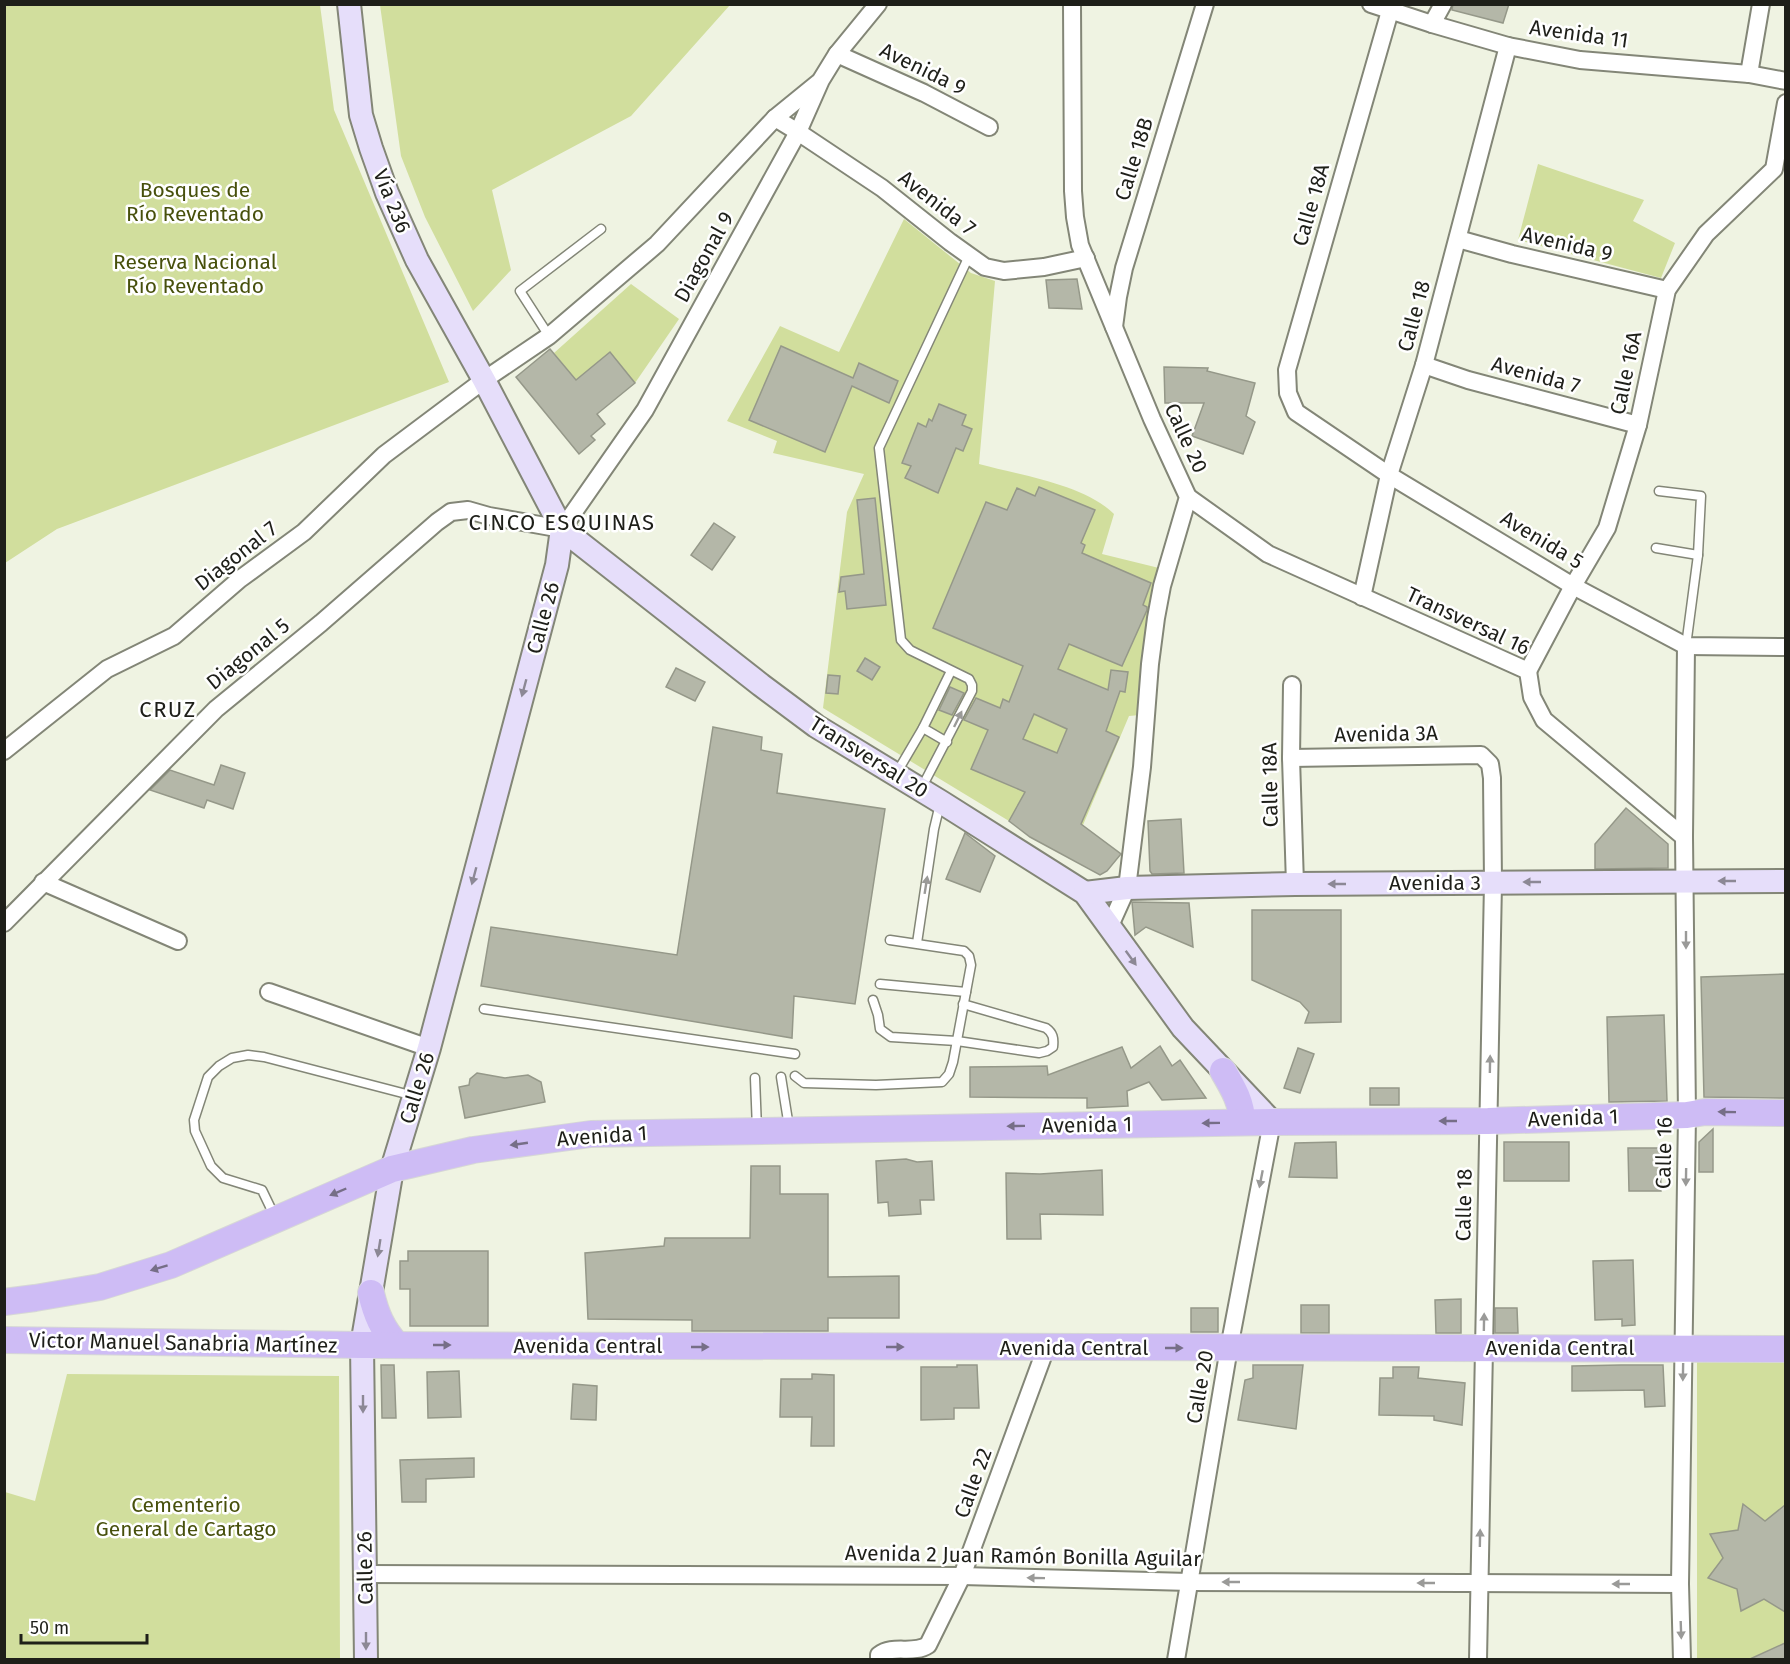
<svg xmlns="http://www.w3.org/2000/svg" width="1790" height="1664" font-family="'Fira Sans',sans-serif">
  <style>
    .green { fill: #d1de9d }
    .building { fill: #b4b7a8; stroke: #959889; stroke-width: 1.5; fill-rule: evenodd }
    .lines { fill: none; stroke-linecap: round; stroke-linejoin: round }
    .lane-casing { stroke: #838677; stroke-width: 11 }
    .street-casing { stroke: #838677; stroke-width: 20 }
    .secondary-casing { stroke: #838677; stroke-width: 26 }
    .primary-casing { stroke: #d6d7d6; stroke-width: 28 }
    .lane { stroke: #fff; stroke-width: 8 }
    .street { stroke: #fff; stroke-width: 16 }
    .secondary { stroke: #e6defa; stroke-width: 22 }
    .primary { stroke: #cebcf5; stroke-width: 26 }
    .oneway { fill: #8c8895 }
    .oneway2 { fill: #9a9a98 }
    .oneway3 { fill: #766e87 }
    .labels { text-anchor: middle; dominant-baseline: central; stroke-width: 5; stroke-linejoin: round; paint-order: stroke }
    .street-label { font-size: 21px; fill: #1e1f19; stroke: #fff }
    .park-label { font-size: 21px; fill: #47500c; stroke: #fff }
    .neighbourhood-label { font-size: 22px; letter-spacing: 1.5px; fill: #1e1f19; stroke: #fff }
  </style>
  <rect width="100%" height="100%" fill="#eff3e2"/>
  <g class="green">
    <polygon points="5,4 320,5 334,110 449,382 57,529 5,563"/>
    <polygon points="380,5 380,4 730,5 631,116 492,190 511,270 473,311 425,217 401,156"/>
    <polygon points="1538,164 1644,200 1633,221 1675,243 1661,278 1518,240"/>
    <path d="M 904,219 L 971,273 L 995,281 L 979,464 C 1019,475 1084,484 1114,514 L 1102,554 L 1159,568 L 1150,601 L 1141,659 L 1140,715 L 1129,716 L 1083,825 L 1022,798 L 1009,821 L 823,708 L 847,512 L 864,474 L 773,453 L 777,441 L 727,421 L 780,326 L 839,352 Z"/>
    <polygon points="631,284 679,319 635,383 611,354 576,380 554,353"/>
    <rect x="1697" y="1362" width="88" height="297"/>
    <polygon points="67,1374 339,1376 340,1659 5,1659 5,1492 35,1501"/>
  </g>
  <g class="building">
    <polygon points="1453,4 1509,4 1503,23 1452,10"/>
    <polygon points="1077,279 1082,309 1049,308 1046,280"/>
    <polygon points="781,346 853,378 859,363 898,381 889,403 852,386 825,452 749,420"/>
    <polygon points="550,349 576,380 610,352 635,383 597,414 605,424 591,436 595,440 579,454 516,377"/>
    <polygon points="1164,367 1208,368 1207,371 1255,383 1246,416 1255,422 1243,454 1192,436 1204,403 1165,403"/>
    <polygon points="939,404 966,415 962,425 972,429 963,451 956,448 938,493 905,478 911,466 902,463 918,423 926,427 929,419 932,421"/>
    <path d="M 1039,487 L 1095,510 L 1081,543 L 1085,545 L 1082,553 L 1151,583 L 1143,605 L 1147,607 L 1147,610 L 1122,666 L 1069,644 L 1058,669 L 1108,690 L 1111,670 L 1128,672 L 1125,692 L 1120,691 L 1106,731 L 1119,737 L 1081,824 L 1121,854 L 1107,871 L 1100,875 L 1030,837 L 1009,821 L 1025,792 L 971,769 L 988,730 L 964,720 L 976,698 L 1000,708 L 1003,699 L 1009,702 L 1023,666 L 933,628 L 986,502 L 1007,510 L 1017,488 L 1035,496 ZM 1034,714 L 1067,729 L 1057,753 L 1023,739 Z"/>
    <polygon points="875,498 886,605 847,609 845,591 839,592 841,577 864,574 857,500"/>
    <polygon points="714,523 735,537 712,570 691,555"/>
    <polygon points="865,658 880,667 872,680 857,671"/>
    <polygon points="676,668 705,682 695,701 666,687"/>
    <polygon points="828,675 840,676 838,694 826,693"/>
    <polygon points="950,687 964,693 952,715 939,710"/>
    <polygon points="713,727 762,737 761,750 782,754 777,793 885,809 855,1004 794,996 792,1038 481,986 491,927 677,955"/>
    <polygon points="221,765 245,773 233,809 207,800 204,808 150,790 170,770 214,785"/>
    <polygon points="1626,808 1668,844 1668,868 1595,869 1595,844"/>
    <polygon points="1181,819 1184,873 1152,874 1150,871 1148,821"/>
    <polygon points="965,833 995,856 980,892 946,879"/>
    <polygon points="1132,902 1189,903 1193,947 1146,927 1135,935"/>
    <polygon points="1252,910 1341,910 1341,1022 1305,1023 1309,1012 1300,1002 1252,980"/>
    <polygon points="1785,974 1785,1098 1704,1097 1701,977"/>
    <polygon points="1664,1015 1667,1101 1609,1102 1607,1017"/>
    <polygon points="1160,1046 1172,1066 1180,1060 1206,1098 1162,1100 1149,1082 1127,1091 1128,1106 1087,1108 1087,1098 970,1097 970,1067 1047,1066 1048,1075 1122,1047 1131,1068"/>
    <polygon points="1298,1048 1314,1054 1300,1093 1284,1088"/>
    <polygon points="477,1073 505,1078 528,1075 541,1082 545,1102 465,1118 459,1087 469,1085 470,1079"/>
    <rect x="1370" y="1088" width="29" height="17"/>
    <polygon points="1713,1129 1713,1172 1699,1172 1699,1142"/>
    <polygon points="1336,1142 1337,1178 1289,1177 1295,1143"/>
    <rect x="1504" y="1142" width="65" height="39"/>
    <polygon points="1628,1148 1660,1148 1661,1191 1629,1191"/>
    <polygon points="906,1159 917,1162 932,1161 934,1200 920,1200 921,1214 889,1216 888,1202 878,1203 876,1161"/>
    <polygon points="751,1166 780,1166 780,1194 828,1194 828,1277 899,1276 899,1318 828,1318 828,1331 692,1331 692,1320 588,1319 585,1253 664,1246 665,1238 750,1238"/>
    <polygon points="1102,1170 1103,1215 1040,1214 1041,1239 1007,1239 1006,1173 1040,1174"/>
    <polygon points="408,1251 488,1251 488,1326 410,1326 410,1289 400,1289 400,1261 408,1261"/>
    <polygon points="1633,1260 1635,1325 1622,1326 1622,1319 1595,1320 1593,1261"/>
    <polygon points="1461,1299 1461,1333 1436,1333 1435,1300"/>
    <rect x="1301" y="1305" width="28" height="28"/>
    <rect x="1191" y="1308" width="27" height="24"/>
    <polygon points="1495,1308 1517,1308 1518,1333 1495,1333"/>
    <polygon points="381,1365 394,1365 396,1418 382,1418"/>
    <polygon points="957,1365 977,1365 979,1408 954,1408 954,1419 921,1420 921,1367 957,1367"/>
    <polygon points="1253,1365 1303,1365 1296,1429 1238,1420 1245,1380 1253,1378"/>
    <polygon points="1621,1365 1663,1365 1665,1406 1645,1407 1644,1390 1572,1391 1572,1366"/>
    <polygon points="1393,1367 1419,1367 1418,1378 1465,1383 1462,1425 1434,1420 1434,1416 1379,1415 1380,1378 1393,1378"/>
    <polygon points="459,1371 461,1417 428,1418 427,1372"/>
    <polygon points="812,1374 834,1375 834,1446 811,1446 812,1417 780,1417 781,1379 812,1379"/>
    <polygon points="573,1384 597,1386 596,1420 571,1419"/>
    <polygon points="474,1458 474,1477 426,1479 426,1502 402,1502 400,1460"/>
    <polygon points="1743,1504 1765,1521 1785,1505 1785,1612 1764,1599 1741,1611 1737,1589 1708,1578 1723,1558 1710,1534 1738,1530"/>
    <polygon points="1785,1643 1785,1659 1750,1659"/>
  </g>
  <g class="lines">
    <g class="lane-casing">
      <g id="lane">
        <polyline points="549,336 520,291 601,229"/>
        <polyline points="1659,491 1701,496 1698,555 1686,646"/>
        <polyline points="1656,548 1698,555"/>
        <polyline points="923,728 947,742"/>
        <polyline points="896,774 923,728 951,671"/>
        <polyline points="921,789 972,691 972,685 969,679 910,650 901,640 879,448 969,256"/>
        <polyline points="917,943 934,829 940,804"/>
        <polyline points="880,984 966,992"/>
        <path d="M 873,1000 L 878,1015 L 880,1029 L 891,1037 L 957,1041 L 1039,1053 L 1047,1051 L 1053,1047 C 1054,1038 1053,1033 1046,1028 L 963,1004"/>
        <polyline points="484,1009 795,1054"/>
        <polyline points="795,1076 804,1083 876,1085 942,1082 949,1074 953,1062 971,965 969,956 964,951 890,940"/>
        <polyline points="781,1077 789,1127"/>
        <polyline points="755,1078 757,1129"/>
        <polyline points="275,1217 262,1190 223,1178 211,1166 195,1131 194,1120 208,1077 219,1066 232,1058 248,1055 264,1057 414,1096"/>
      </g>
    </g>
    <g class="street-casing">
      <g id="street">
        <polyline points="1072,4 1073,191 1075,217 1080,245 1152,419 1188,497 1162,586 1156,618 1150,664 1142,767 1127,888 1109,928"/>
        <polyline points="1371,4 1432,24 1508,46 1580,60 1749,74 1786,81"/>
        <polyline points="1390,11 1287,370 1288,393 1296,412 1389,475 1573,586 1686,646 1786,647"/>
        <polyline points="1432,24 1443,4"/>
        <polyline points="837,54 924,93 989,127"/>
        <polyline points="1749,74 1761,4"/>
        <polyline points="775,118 798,132 882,188 950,242 985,267 1004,271 1044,267 1086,258"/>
        <polyline points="1458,239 1512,254 1667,290"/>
        <polyline points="1114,327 1118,297 1124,268 1205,4"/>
        <polyline points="1424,365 1468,380 1638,425"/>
        <polyline points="1188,497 1268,554 1528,671 1532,697 1544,720 1684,837"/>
        <polyline points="1362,597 1389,475 1424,365 1508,46"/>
        <polyline points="1528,671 1573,586 1607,528 1638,425 1667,290 1706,234 1774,169 1786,103"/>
        <polyline points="1292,685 1291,758 1295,884"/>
        <polyline points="4,751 107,669 174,636 240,579 304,532 384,455 484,380 549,336 657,244 775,118 818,83"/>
        <polyline points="1291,758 1481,755 1490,764 1492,778 1493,883 1478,1660"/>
        <polyline points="43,882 178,941"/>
        <polyline points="4,923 216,709 321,623 437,522 451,512 468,510 489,516 562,529 645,410 798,132 821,80 837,54 878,4"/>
        <polyline points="269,992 429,1048"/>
        <polyline points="365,1574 962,1576 1190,1582 1680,1584"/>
        <path d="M 879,1660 L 879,1655 C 893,1644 913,1655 928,1645 L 962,1576 L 1046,1348"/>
        <polyline points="1176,1660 1229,1348 1272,1122"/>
        <polyline points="1682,1660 1680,1584 1687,1115 1684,837 1686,646"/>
      </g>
    </g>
    <g class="secondary-casing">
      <g id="secondary">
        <polyline points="349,4 361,115 371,148 387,193 417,260 484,380 562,529 761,685 816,726 941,802 1085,893 1183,1028 1272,1122"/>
        <polyline points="1085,893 1127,888 1295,884 1786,881"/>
        <polyline points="366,1660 362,1345 392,1169 429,1048 557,565 562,529"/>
      </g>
    </g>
    <g class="primary-casing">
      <g id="primary">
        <path d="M 1223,1071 C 1233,1088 1242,1103 1242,1122"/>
        <path d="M 371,1293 C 376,1314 382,1329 397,1345"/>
        <polyline points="4,1302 35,1298 100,1287 171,1265 392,1169 473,1150 591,1134 1272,1122 1488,1121 1687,1115 1705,1112 1786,1113"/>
        <polyline points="4,1340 362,1345 1786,1349"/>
      </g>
    </g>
    <use href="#lane" class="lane"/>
    <use href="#street" class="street"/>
    <use href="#secondary" class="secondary"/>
    <use href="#primary" class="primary"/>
  </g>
  <defs><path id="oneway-solid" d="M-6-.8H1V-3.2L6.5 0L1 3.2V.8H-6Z" transform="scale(1.5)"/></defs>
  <g class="oneway">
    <use href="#oneway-solid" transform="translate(524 688) rotate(105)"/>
    <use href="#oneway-solid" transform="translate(474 876) rotate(105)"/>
    <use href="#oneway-solid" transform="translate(1727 881) rotate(180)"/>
    <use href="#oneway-solid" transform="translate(1532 882) rotate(180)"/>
    <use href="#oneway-solid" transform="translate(1337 884) rotate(180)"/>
    <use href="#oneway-solid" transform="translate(1131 958) rotate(54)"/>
    <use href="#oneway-solid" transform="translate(379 1248) rotate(99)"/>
    <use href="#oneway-solid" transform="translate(363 1404) rotate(90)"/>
    <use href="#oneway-solid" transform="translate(366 1641) rotate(90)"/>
  </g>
  <g class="oneway2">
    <use href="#oneway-solid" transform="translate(958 719) rotate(-64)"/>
    <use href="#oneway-solid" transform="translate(926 885) rotate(-81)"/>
    <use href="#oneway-solid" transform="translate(1686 940) rotate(90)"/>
    <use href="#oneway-solid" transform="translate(1490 1064) rotate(-89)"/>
    <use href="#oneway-solid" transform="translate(1686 1177) rotate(91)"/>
    <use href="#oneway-solid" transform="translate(1261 1179) rotate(101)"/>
    <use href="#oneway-solid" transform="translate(1484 1322) rotate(-89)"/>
    <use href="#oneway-solid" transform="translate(1683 1372) rotate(91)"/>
    <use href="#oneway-solid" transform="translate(1480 1538) rotate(-89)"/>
    <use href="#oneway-solid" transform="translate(1036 1578) rotate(-179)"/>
    <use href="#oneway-solid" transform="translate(1231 1582) rotate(-180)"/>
    <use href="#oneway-solid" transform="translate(1426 1583) rotate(-180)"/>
    <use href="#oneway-solid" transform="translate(1621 1584) rotate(-180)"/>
    <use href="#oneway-solid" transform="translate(1681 1630) rotate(88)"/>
  </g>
  <g class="oneway3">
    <use href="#oneway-solid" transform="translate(1727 1112) rotate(-179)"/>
    <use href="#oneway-solid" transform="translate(1448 1121) rotate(180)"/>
    <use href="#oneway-solid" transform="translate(1211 1123) rotate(179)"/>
    <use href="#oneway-solid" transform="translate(1016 1126) rotate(179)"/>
    <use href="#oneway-solid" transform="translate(519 1144) rotate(172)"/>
    <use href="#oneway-solid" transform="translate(338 1192) rotate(157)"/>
    <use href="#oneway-solid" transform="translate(159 1268) rotate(163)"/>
    <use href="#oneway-solid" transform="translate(442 1345)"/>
    <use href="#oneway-solid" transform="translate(700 1347)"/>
    <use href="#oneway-solid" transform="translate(895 1347)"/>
    <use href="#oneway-solid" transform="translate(1174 1348)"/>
  </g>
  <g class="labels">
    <g class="street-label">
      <text transform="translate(1579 34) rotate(8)">Avenida 11</text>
      <text transform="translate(923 69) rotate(26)">Avenida 9</text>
      <text transform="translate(1134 159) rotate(-73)">Calle 18B</text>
      <text transform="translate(392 201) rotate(68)">Vía 236</text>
      <text transform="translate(937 203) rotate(38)">Avenida 7</text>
      <text transform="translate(1311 205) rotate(-74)">Calle 18A</text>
      <text transform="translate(1567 244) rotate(13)">Avenida 9</text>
      <text transform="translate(704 257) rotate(-61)">Diagonal 9</text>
      <text transform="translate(1414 316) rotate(-75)">Calle 18</text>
      <text transform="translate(1626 373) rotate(-78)">Calle 16A</text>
      <text transform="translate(1536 375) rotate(15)">Avenida 7</text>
      <text transform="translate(1186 438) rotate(65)">Calle 20</text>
      <text transform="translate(1542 540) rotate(31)">Avenida 5</text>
      <text transform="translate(236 556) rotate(-38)">Diagonal 7</text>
      <text transform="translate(543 618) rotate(-75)">Calle 26</text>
      <text transform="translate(1468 621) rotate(25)">Transversal 16</text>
      <text transform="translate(248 654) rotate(-39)">Diagonal 5</text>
      <text transform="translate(1386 734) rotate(-1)">Avenida 3A</text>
      <text transform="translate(869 757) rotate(32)">Transversal 20</text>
      <text transform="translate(1270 785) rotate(-91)">Calle 18A</text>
      <text x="1435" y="883">Avenida 3</text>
      <text transform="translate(417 1088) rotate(-73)">Calle 26</text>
      <text transform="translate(1573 1118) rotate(-2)">Avenida 1</text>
      <text transform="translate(1087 1125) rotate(-1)">Avenida 1</text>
      <text transform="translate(602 1136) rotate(-4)">Avenida 1</text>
      <text transform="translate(1664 1153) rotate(-89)">Calle 16</text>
      <text transform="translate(1464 1205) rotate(-89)">Calle 18</text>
      <text transform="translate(183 1343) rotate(1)">Victor Manuel Sanabria Martínez</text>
      <text x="588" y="1346">Avenida Central</text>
      <text x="1074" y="1348">Avenida Central</text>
      <text x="1560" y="1348">Avenida Central</text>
      <text transform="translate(1200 1387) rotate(-80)">Calle 20</text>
      <text transform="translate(973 1483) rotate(-70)">Calle 22</text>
      <text transform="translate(1023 1556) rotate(1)">Avenida 2 Juan Ramón Bonilla Aguilar</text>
      <text transform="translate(365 1568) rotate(-91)">Calle 26</text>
    </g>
    <g class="park-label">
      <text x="195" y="190">Bosques de<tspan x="195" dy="24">Río Reventado</tspan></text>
      <text x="195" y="262">Reserva Nacional<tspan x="195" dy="24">Río Reventado</tspan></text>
      <text x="186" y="1505">Cementerio<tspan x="186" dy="24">General de Cartago</tspan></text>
    </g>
    <g class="neighbourhood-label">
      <text x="562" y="522">CINCO ESQUINAS</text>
      <text x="168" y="709">CRUZ</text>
    </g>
  </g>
  <rect width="1790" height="1664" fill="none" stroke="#1e1f19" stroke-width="12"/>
  <path d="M21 1634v9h126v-9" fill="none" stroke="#1e1f19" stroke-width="3"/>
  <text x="30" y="1634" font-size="18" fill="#1e1f19" stroke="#ffffff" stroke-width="4.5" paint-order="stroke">50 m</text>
</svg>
